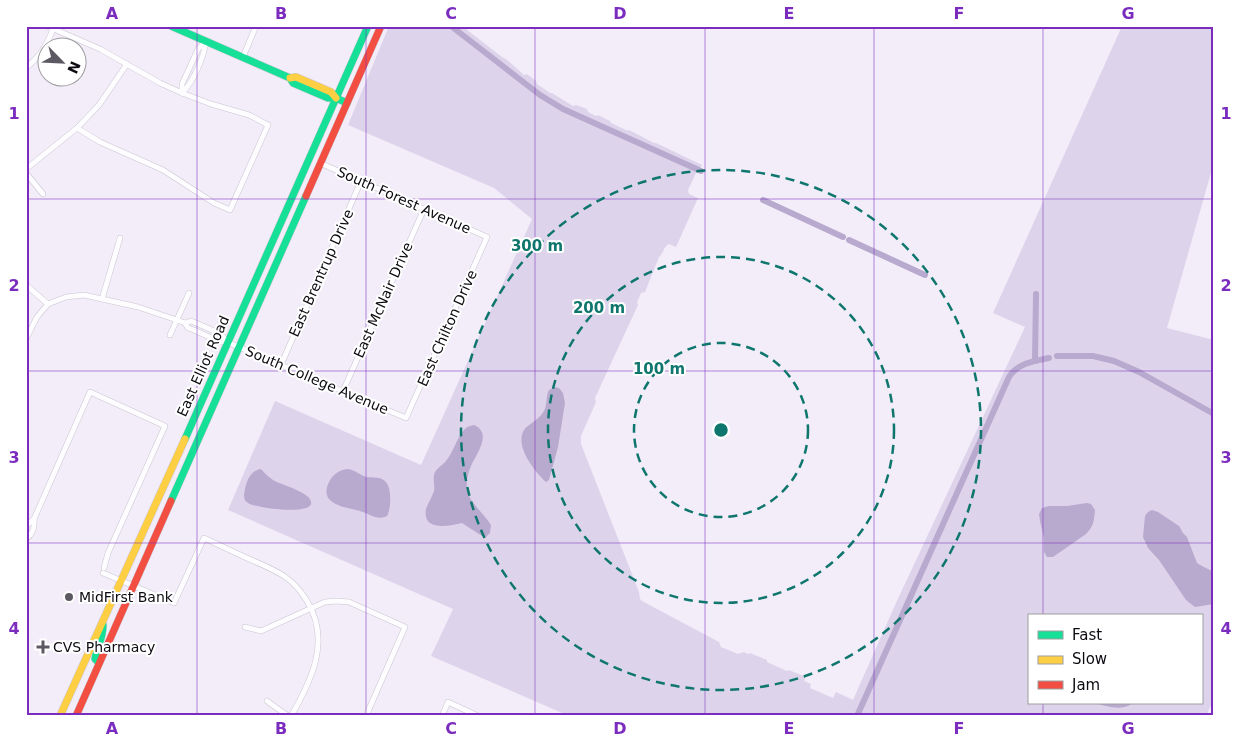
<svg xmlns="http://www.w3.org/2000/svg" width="1240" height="742" font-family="'DejaVu Sans',sans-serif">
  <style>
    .green { fill: #ddd4eb; fill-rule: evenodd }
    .water { fill: #b8a9ce }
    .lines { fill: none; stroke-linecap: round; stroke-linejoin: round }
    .canal { stroke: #b8a9ce; stroke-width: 6 }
    .street-casing { stroke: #cac6d0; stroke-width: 6 }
    .fast-casing { stroke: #cac6d0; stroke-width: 8 }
    .slow-casing { stroke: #cac6d0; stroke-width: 8 }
    .jam-casing { stroke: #cac6d0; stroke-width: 8 }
    .street { stroke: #fdfcfe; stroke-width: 5 }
    .fast { stroke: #16e098; stroke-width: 7 }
    .slow { stroke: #ffcf43; stroke-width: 7 }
    .jam { stroke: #f24e42; stroke-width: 7 }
    .grid { fill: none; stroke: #7b2cbf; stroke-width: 1; stroke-opacity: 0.55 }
    .ring { fill: none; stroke: #0f766e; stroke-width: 2.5; stroke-dasharray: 9 6 }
    .poi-dot { fill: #5d5962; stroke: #fff; stroke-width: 2 }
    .labels { text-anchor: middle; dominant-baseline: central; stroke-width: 4; stroke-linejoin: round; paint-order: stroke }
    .street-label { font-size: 14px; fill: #0d0a11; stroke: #fff }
    .poi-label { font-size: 14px; fill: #0d0a11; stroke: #fff; text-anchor: start }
    .centre { fill: #0f766e; stroke: #fff; stroke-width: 2.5 }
    .ring-label { font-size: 15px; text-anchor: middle; font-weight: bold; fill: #0f766e; stroke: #fff; stroke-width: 4; stroke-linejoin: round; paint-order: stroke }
    .neatline { fill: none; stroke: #7b2cbf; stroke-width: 2 }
    .grid-label { font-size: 16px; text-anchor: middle; font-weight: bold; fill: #7b2cbf }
  </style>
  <rect width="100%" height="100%" fill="#f2edf9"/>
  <path class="green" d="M 389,26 L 462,26 L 502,57 L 504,58 C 512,63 517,69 524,75 L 527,74 L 536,81 L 537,84 L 550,93 L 552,93 L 573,106 L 576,105 L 587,109 L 588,112 L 596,116 L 598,115 L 610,121 L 611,123 L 628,131 L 629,130 L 654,143 L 656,143 L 702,165 L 696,173 L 688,190 L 689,194 L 698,198 L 676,247 L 669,244 C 663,247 664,253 659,257 L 645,292 L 641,293 L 637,302 L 638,305 L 595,398 L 596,402 L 581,436 L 581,444 L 639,592 L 640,599 L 642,601 L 719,642 L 721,647 L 738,654 L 744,652 L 748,654 L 750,653 L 767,660 L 767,662 L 787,671 L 789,670 L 806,677 L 804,681 L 811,684 L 810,688 L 833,698 L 836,692 L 853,700 L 896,603 L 1025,327 L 993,313 L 1122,26 L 1214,26 L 1214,162 L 1167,328 L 1214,340 L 1214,699 L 1206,716 L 569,716 L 431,656 L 453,609 L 228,510 L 275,401 L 421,465 L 532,219 L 494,188 L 348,125 ZM 1029,616 L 1201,616 L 1201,703 L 1029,703 Z"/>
  <g class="water">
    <path d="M 555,387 L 559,388 L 563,393 L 565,403 L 558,447 L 549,480 L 546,482 C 535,472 514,446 524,430 C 528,424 538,421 544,411 C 547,406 546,398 548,392 L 549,390 Z"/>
    <path d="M 474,425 C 493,433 476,454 471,466 C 468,473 466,481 467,489 C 469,503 484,513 491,525 L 490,533 L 486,537 L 482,536 L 462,523 C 449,526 422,532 426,509 C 428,503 432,497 434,491 C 435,486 433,481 434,475 C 435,469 443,465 446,461 C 454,451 456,439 464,430 C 467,426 470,426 474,425 Z"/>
    <path d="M 260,469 L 262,470 C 265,474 269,477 273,480 C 281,485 314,493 311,504 C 308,515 255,508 248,503 C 244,500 245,500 244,496 C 245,486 248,472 260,469 Z"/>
    <path d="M 348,469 C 355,470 360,475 366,477 C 373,478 380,476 386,482 C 392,489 391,509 387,516 C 377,521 370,514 360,511 C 345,507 318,505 329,482 C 333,474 339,470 348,469 Z"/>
    <path d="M 1087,503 L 1091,504 L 1095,510 C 1094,520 1094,526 1086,534 L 1053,557 L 1047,557 L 1044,552 L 1044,538 L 1040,521 L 1039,514 L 1042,508 L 1049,506 L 1067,506 Z"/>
    <polygon points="1152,510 1158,512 1179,526 1183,533 1187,537 1197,563 1202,566 1214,572 1214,604 1195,607 1186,600 1159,560 1148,548 1143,537 1145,516 1148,512"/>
    <path d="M 1094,703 L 1133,703 C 1121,712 1107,706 1094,703 Z"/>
  </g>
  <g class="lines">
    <g class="canal">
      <polyline points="451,26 540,95 563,109 701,171"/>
      <polyline points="763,200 843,237"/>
      <polyline points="849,240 925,275"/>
      <polyline points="1057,356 1093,356 1114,361 1139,372 1214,414"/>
      <polyline points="1035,361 1036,294"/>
      <path d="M 857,716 L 1009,377 C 1018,363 1034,361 1049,358"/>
    </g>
    <g class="street-casing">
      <g id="street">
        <polyline points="47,26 100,49 160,83 182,93 211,104 249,115 268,125 230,210 214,203 163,170 100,142 77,128"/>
        <polyline points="243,57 256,26"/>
        <path d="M 26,68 C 40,56 46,47 53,29"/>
        <polyline points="182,93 182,84 189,69 198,49 206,41"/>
        <path d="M 182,93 C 194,81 203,59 206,42"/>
        <polyline points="26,169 77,128 99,105 127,64"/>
        <polyline points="26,173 43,194"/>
        <polyline points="26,285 48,304"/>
        <polyline points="102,299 120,238"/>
        <polyline points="185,323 191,321 196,323 221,334 227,342"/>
        <polyline points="170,335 189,293"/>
        <polyline points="26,339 37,317 48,304 66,297 84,295 138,307 177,320 185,323 188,328 194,330 218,341 227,342 406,418 487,237 320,163"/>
        <polyline points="281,365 361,181"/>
        <polyline points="343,391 424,209"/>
        <polyline points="26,526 34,519"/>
        <path d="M 26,539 C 33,534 35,527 34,519 L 90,392 L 165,426 L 108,553 L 104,568"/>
        <path d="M 103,573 L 174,603 L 204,538 C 219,545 234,552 249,559 C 261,564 273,569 284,576 C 293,582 301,591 307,601 C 331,640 312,680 291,716"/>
        <polyline points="245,627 261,631 325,602 337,601 349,602 405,627 366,716"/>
        <polyline points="267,701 288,716"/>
        <polyline points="442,716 448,702 478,716"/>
      </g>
    </g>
    <g class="fast-casing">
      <g id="fast">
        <polyline points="171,26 290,78 293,83 328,98 336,98 347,103"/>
        <polyline points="185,439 368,26"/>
        <polyline points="171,501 306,196"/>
        <path d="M 99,663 L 95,659 C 97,646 103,640 103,625"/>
      </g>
    </g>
    <g class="slow-casing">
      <g id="slow">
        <polyline points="290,78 296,77 331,92 336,98"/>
        <polyline points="60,716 185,439"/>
      </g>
    </g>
    <g class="jam-casing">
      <g id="jam">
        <polyline points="306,196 381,26"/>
        <polyline points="76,716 171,501"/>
      </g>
    </g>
    <use href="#street" class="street"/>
    <use href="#fast" class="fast"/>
    <use href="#slow" class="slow"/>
    <use href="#jam" class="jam"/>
  </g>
  <path class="grid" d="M 197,26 L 197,716M 366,26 L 366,716M 535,26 L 535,716M 705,26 L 705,716M 874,26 L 874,716M 1043,26 L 1043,616M 26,199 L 1214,199M 26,371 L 1214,371M 26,543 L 1214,543M 1043,703 L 1043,716"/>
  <g class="ring">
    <circle cx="721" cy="430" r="87"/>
    <circle cx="721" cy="430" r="173"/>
    <circle cx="721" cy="430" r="260"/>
  </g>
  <g class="poi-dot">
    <circle cx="69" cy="597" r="5"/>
    <path d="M40.5 639.5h5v5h5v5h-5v5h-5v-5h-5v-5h5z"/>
  </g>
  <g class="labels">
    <g class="street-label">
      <text transform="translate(404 200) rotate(24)">South Forest Avenue</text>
      <text transform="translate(321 273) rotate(-66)">East Brentrup Drive</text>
      <text transform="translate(383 300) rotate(-66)">East McNair Drive</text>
      <text transform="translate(447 328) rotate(-66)">East Chilton Drive</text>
      <text transform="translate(203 366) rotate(-66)">East Elliot Road</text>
      <text transform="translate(317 380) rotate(23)">South College Avenue</text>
    </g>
    <g class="poi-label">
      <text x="79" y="597">MidFirst Bank</text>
      <text x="53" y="647">CVS Pharmacy</text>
    </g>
  </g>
  <circle cx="721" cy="430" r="8" class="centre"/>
  <g class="ring-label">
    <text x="537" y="251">300 m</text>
    <text x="599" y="313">200 m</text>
    <text x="659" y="374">100 m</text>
  </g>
  <rect width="1240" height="742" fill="none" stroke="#ffffff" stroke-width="55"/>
  <rect x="1028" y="614" width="175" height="90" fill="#ffffff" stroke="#9e9da0"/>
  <rect x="1038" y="631" width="25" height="8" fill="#16e098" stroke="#9e9da0"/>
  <text x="1072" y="640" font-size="15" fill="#0d0a11">Fast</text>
  <rect x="1038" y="656" width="25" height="8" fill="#ffcf43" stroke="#9e9da0"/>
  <text x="1072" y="664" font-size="15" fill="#0d0a11">Slow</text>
  <rect x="1038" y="681" width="25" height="8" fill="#f24e42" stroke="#9e9da0"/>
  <text x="1072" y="690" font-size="15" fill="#0d0a11">Jam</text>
  <g transform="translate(62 62) rotate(114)"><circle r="24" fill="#ffffff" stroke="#9e9da0"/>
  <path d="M0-4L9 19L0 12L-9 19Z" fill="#5d5962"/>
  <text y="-8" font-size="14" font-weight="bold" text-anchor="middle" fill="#0d0a11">N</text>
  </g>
  <rect x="28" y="28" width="1184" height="686" class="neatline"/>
  <g class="grid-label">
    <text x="112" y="19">A</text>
    <text x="281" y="19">B</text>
    <text x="451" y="19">C</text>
    <text x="620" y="19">D</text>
    <text x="789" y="19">E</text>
    <text x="959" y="19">F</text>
    <text x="1128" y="19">G</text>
    <text x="14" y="119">1</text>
    <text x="1226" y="119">1</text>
    <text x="14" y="291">2</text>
    <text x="1226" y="291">2</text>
    <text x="14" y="463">3</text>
    <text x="1226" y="463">3</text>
    <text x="14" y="634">4</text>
    <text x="1226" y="634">4</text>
    <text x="112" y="734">A</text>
    <text x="281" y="734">B</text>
    <text x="451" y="734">C</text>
    <text x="620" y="734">D</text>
    <text x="789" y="734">E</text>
    <text x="959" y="734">F</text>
    <text x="1128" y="734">G</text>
  </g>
</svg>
